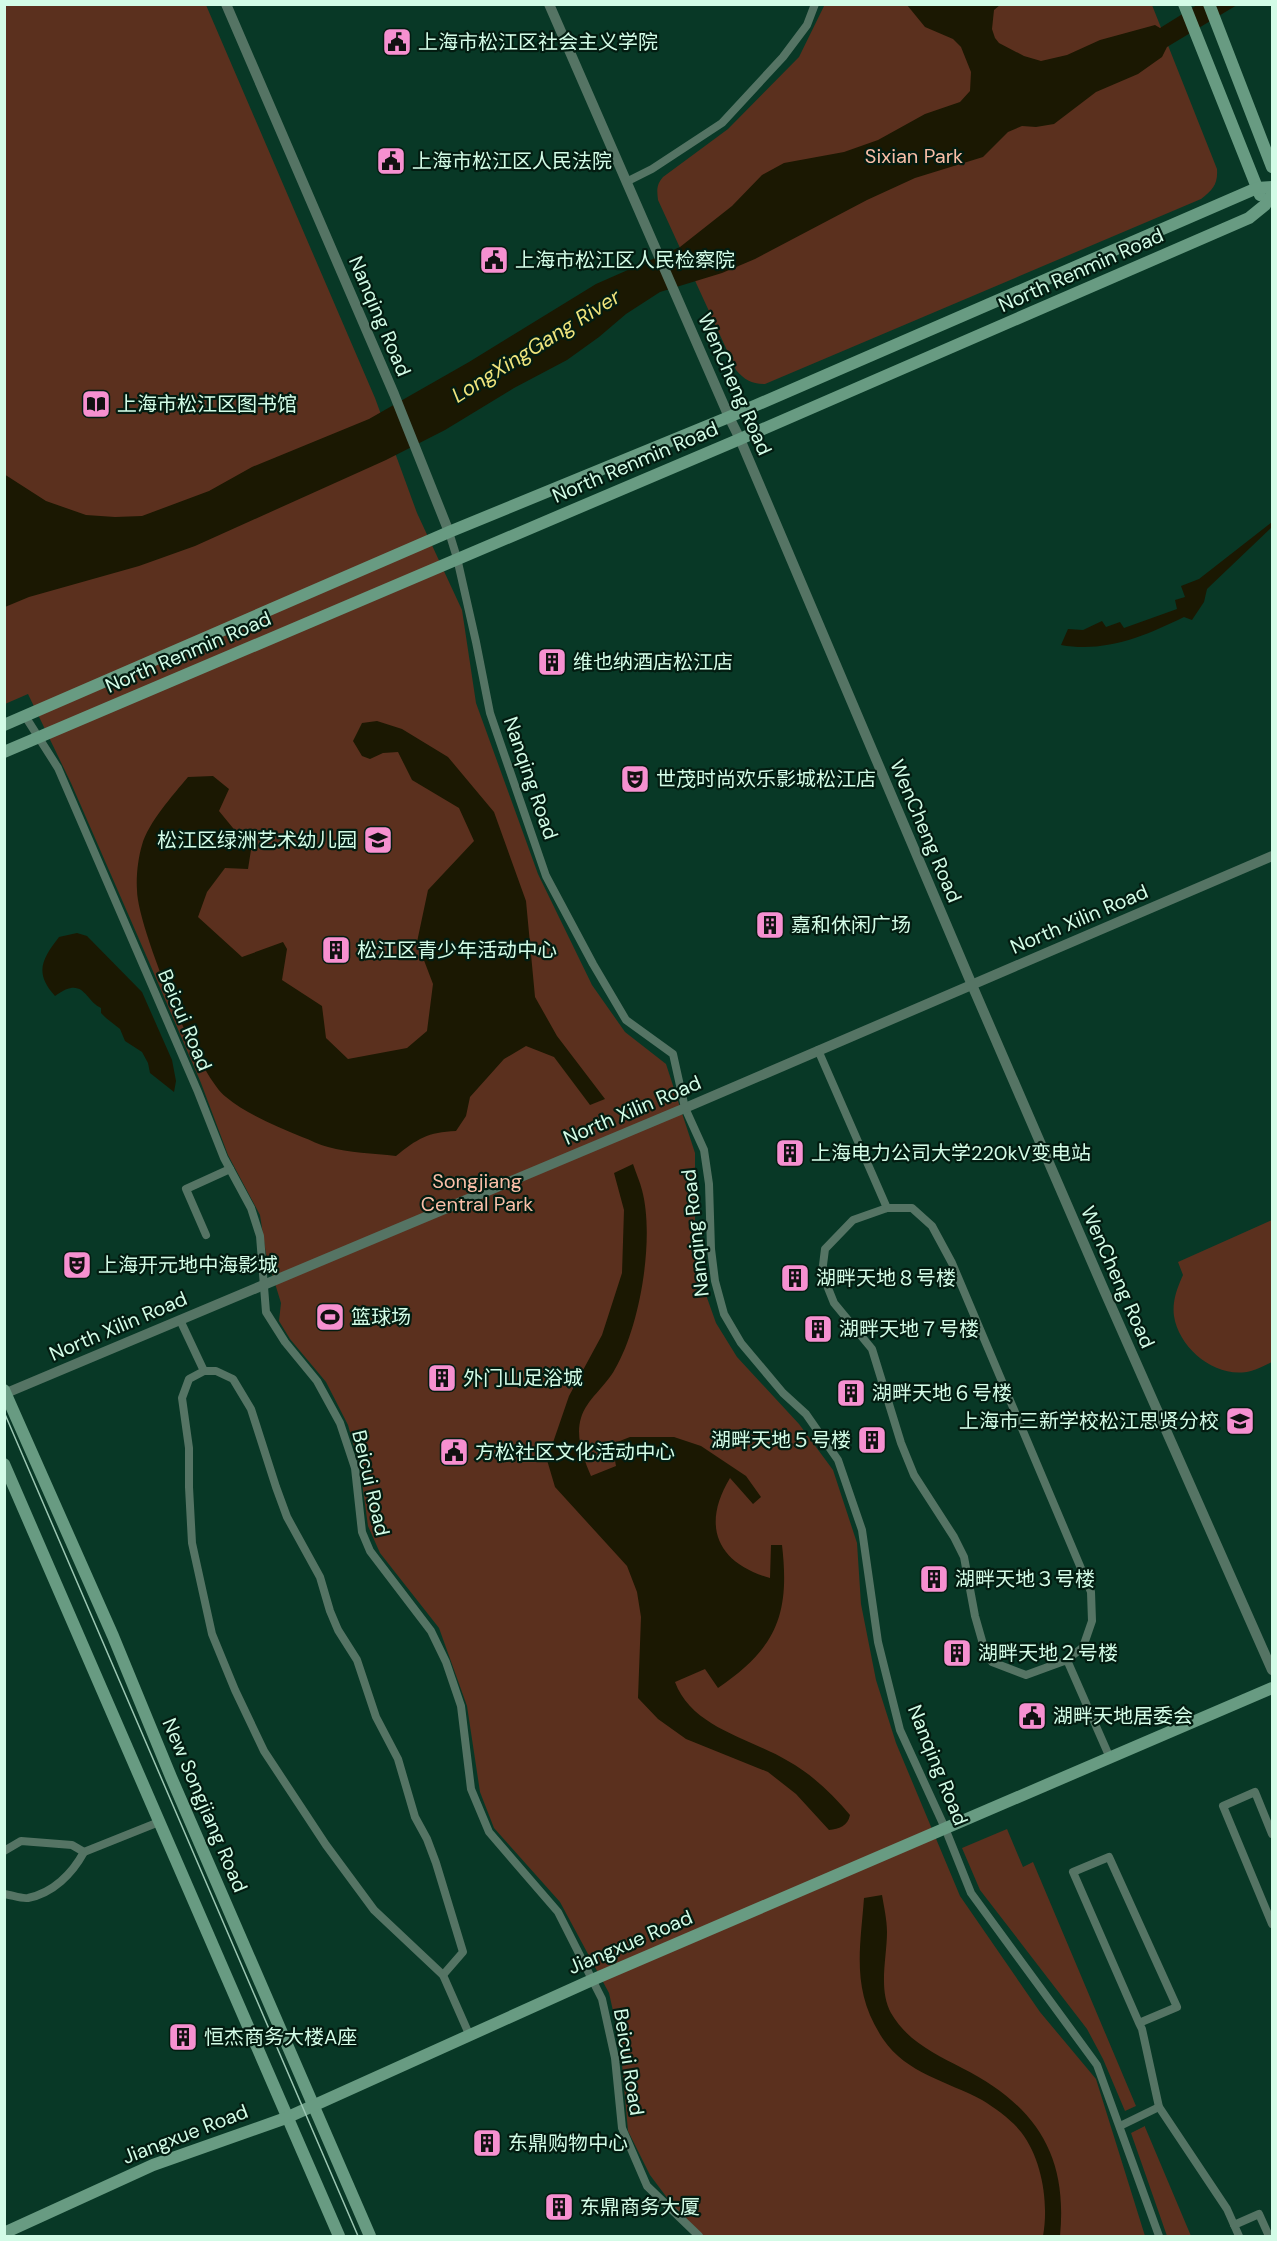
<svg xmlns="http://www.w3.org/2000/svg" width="1277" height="2241" font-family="'DM Sans','Noto Sans SC',sans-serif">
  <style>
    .green { fill: #5b301e }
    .water { fill: #1b1802 }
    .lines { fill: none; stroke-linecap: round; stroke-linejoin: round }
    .minor { stroke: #557464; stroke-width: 8 }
    .tertiary { stroke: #557464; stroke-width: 10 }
    .secondary { stroke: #689b82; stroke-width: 12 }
    .tram { stroke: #9bc6b2; stroke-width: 1.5 }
    .labels { text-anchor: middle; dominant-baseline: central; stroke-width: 4.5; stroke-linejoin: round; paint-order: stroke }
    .poi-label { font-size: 20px; fill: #d3fce7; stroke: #031c11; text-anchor: start }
    .park-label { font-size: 20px; fill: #fabfa8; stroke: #031c11 }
    .street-label { font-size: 20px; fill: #d3fce7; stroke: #031c11 }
    .water-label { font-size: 21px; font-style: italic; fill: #efe47c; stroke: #031c11 }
  </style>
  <rect width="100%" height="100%" fill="#083826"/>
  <g class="green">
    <path d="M 825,4 L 1152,5 L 1217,169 C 1218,184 1213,190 1201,199 L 765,384 C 751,384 745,380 736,370 L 658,200 C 657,191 656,185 663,177 L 728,129 L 799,57 Z"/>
    <polygon points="5,5 206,5 375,398 417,513 462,610 476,703 538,874 592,985 625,1032 666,1064 695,1153 695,1228 697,1261 700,1278 716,1323 737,1357 799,1424 833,1470 857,1543 861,1604 876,1680 896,1743 960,1896 1040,2012 1096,2079 1145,2236 704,2236 674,2207 650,2175 628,2131 620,2042 609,1993 560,1902 494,1828 480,1792 467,1706 439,1628 380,1553 368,1526 360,1468 348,1425 326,1382 290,1339 279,1321 281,1303 266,1254 260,1215 228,1155 201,1083 149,962 71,783 28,694 5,704"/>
    <path d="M 1272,1220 L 1272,1362 C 1265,1365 1258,1369 1251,1371 C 1217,1380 1179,1349 1174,1316 C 1172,1302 1177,1288 1183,1275 L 1178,1262 Z"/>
    <polygon points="1007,1829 1023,1867 1033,1862 1136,2106 1125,2111 1103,2059 1087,2029 980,1890 962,1848"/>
    <polygon points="1145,2126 1145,2127 1191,2236 1167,2236 1131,2133"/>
  </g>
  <g class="water">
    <polygon points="907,5 1000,5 994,10 992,29 995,38 999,43 1024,56 1041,61 1067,55 1100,40 1155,25 1160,28 1197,5 1237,5 1167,47 1162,57 1138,74 1096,92 1054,124 1036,127 1022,126 1008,132 983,157 915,178 867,200 755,259 722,273 660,292 626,314 599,337 567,360 514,388 445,430 386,460 195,546 139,566 29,597 5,607 4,474 46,501 86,515 115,517 142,516 209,491 252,467 369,419 469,362 596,284 680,247 732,206 762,175 784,163 844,152 878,140 925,114 960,102 970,91 971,72 961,47 953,39 925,27"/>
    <path d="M 1272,522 L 1272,527 L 1207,589 L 1204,602 L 1192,620 L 1184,617 C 1145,636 1105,653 1061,645 L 1068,629 L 1083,630 L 1102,621 L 1106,627 L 1120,622 L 1124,628 L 1177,609 L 1175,600 L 1185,597 L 1181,586 L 1199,579 Z"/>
    <path d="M 377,721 L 402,729 L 448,757 L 494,812 L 526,901 L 535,997 L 557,1036 L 605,1099 L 590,1105 L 554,1057 L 526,1046 L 504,1059 L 470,1097 L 466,1116 L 456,1131 C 428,1132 417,1139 396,1156 C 373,1153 349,1153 328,1147 C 319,1145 311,1140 302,1137 C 276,1126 248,1115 226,1097 C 198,1076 137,926 137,890 C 136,877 138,858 142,845 C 148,823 173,795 188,777 L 213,776 L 229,789 L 219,811 L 251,850 L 248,869 L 225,868 L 207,892 L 198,917 L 242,957 L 283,942 L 287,949 L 282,980 L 322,1006 L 326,1038 L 348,1059 L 407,1048 L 427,1031 L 433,984 L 417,942 L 428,890 L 474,841 L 459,808 L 412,780 L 398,752 L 383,753 L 370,759 L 362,756 L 353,741 L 362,723 Z"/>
    <path d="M 77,933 L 87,936 L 142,992 L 172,1060 L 176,1081 L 174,1092 L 150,1073 L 148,1063 L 142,1052 L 125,1041 L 120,1029 L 106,1018 L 101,1013 L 101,1008 C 84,1000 84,975 55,996 C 34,973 42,959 59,937 Z"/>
    <path d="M 633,1164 C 636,1173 640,1182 642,1190 C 655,1238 640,1327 615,1369 C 606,1386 586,1400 581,1418 C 575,1437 584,1460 591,1476 L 616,1466 L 612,1444 L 630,1437 L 674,1437 L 701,1446 L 746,1476 L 761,1497 L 753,1504 L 730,1478 C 701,1526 717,1563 770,1578 L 771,1545 L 782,1545 C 790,1614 777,1648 718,1688 L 705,1669 L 675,1682 C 692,1728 750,1738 788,1761 C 813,1775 832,1794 850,1815 C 848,1826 839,1829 829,1830 L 796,1794 L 768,1772 L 686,1739 L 658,1719 L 638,1698 L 641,1617 L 637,1592 L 627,1566 L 555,1487 L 547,1460 L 569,1396 L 602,1335 L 622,1273 L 624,1210 L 614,1173 Z"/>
    <path d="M 882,1895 C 884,1907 887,1920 887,1932 C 887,1958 878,1989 891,2013 C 907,2041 935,2054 962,2068 C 1035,2105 1068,2154 1060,2236 L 1043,2236 C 1049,2203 1042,2159 1021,2132 C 1012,2120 995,2108 982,2100 C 947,2081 907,2074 883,2039 C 851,1991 860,1951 864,1898 Z"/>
  </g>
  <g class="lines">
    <g class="minor">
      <polyline points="626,182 652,169 722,123 783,57 807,25 815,4"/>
      <polyline points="449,532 457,558 476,642 490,713 546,876 593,964 626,1020 673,1054 685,1108 704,1150 709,1184 711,1249 715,1281 724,1314 741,1343 783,1393 806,1414 838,1460 862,1530 878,1642 900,1730 945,1828 971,1893 1097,2065 1159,2236"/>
      <polyline points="25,716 58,768 198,1092 224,1158 251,1208 260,1236 266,1312 285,1342 317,1381 340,1423 355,1468 362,1532 370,1551 431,1631 446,1662 461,1706 471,1789 489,1832 558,1912 602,1999 615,2058 622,2128 647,2186 699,2236"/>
      <polyline points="818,1050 887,1208"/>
      <polyline points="206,1235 186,1189 230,1169"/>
      <polyline points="180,1320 204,1371 189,1379 182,1398 189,1448 189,1487 192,1543 212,1634 235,1690 264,1751 326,1845 374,1910 443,1975 469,2034"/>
      <polyline points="204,1371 216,1371 233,1379 251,1409 276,1487 287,1517 320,1577 330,1611 338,1630 357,1660 376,1717 398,1759 415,1817 427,1839 436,1863 463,1952 443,1975"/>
      <polyline points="1067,1660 1083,1647 1092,1621 1091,1592 952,1263 932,1226 912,1208 887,1208 853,1220 825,1249 822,1273 834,1303 872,1349 901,1443 914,1475 954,1537 964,1557 975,1616 983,1644 992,1662 1026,1675 1067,1660 1110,1758"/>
      <polyline points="1272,1834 1255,1792 1223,1806 1272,1924"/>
      <polyline points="4,1851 21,1841 72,1845 84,1852 159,1822"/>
      <path d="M 4,1894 C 12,1895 21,1899 28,1898 C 53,1893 72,1874 84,1852"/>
      <polyline points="1139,2023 1177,2007 1109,1857 1073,1872 1139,2023 1142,2029 1159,2107 1227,2209 1239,2236"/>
      <polyline points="1120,2126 1159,2107"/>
      <polyline points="1234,2225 1259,2214 1269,2236"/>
    </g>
    <g class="tertiary">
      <polyline points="226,4 394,394 449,532"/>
      <polyline points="549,4 729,417 740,439 972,985 1104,1290 1272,1670"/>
      <polyline points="4,1394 685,1108 1272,856"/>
    </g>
    <g class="secondary">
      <polyline points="1184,4 1260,195"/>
      <polyline points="1209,4 1272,167"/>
      <polyline points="4,725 449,532 729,417 1257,188 1272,187"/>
      <polyline points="4,752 740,439 1249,218 1265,205 1272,195"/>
      <polyline points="4,1390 113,1636 171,1777 370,2236"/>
      <polyline points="4,1464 339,2236"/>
      <polyline points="4,2233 153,2165 286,2118 592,1980 1272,1688"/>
    </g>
    <polyline class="tram" points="4,1412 358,2236"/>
  </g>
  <defs>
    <g id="civic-square" transform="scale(1.5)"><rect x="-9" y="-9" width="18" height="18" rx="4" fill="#f690d0" stroke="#031c11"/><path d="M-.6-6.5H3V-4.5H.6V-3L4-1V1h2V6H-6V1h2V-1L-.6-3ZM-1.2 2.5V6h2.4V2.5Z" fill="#111"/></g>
    <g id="library-square" transform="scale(1.5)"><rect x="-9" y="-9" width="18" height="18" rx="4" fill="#f690d0" stroke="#031c11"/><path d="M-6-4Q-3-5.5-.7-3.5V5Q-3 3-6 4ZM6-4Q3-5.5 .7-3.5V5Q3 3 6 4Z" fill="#111"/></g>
    <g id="building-square" transform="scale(1.5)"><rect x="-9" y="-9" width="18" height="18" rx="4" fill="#f690d0" stroke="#031c11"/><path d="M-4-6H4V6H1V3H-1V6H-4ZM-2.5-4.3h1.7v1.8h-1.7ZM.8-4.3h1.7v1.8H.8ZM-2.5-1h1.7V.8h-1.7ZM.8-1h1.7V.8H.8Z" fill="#111"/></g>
    <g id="theatre-square" transform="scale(1.5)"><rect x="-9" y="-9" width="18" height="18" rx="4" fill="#f690d0" stroke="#031c11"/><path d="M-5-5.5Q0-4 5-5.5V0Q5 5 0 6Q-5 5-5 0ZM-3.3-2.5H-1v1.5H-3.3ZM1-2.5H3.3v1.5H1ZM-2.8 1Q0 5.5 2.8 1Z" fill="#111"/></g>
    <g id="school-square" transform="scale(1.5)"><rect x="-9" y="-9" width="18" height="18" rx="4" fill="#f690d0" stroke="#031c11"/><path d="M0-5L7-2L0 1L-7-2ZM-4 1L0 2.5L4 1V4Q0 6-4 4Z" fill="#111"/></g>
    <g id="stadium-square" transform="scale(1.5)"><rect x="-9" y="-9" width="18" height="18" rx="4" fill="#f690d0" stroke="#031c11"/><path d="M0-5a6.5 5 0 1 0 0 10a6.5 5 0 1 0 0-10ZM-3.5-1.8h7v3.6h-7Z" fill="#111"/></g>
  </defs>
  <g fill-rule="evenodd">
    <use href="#civic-square" x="397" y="42"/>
    <use href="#civic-square" x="391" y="161"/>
    <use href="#civic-square" x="494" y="260"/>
    <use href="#library-square" x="96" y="404"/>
    <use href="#building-square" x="552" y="662"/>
    <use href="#theatre-square" x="635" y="779"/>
    <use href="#school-square" x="378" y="840"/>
    <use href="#building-square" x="770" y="925"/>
    <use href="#building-square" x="336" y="950"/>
    <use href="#building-square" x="790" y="1153"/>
    <use href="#theatre-square" x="77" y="1265"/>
    <use href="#building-square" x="795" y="1278"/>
    <use href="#stadium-square" x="330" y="1317"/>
    <use href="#building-square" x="818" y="1329"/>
    <use href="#building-square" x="442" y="1378"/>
    <use href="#building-square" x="851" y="1393"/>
    <use href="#school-square" x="1240" y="1421"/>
    <use href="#building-square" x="872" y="1440"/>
    <use href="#civic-square" x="454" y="1452"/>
    <use href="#building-square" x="934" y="1579"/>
    <use href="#building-square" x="957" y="1653"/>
    <use href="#civic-square" x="1032" y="1716"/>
    <use href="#building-square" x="183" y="2037"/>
    <use href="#building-square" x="487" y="2143"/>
    <use href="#building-square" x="559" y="2207"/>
  </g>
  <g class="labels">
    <g class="poi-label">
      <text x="418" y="42">上海市松江区社会主义学院</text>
      <text x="412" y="161">上海市松江区人民法院</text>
      <text x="515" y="260">上海市松江区人民检察院</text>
      <text x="117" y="404">上海市松江区图书馆</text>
      <text x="573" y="662">维也纳酒店松江店</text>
      <text x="656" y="779">世茂时尚欢乐影城松江店</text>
      <text x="357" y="840" text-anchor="end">松江区绿洲艺术幼儿园</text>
      <text x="791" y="925">嘉和休闲广场</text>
      <text x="357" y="950">松江区青少年活动中心</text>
      <text x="811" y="1153">上海电力公司大学220kV变电站</text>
      <text x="98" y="1265">上海开元地中海影城</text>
      <text x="816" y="1278">湖畔天地８号楼</text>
      <text x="351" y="1317">篮球场</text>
      <text x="839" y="1329">湖畔天地７号楼</text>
      <text x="463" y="1378">外门山足浴城</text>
      <text x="872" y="1393">湖畔天地６号楼</text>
      <text x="1219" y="1421" text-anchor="end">上海市三新学校松江思贤分校</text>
      <text x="851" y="1440" text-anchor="end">湖畔天地５号楼</text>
      <text x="475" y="1452">方松社区文化活动中心</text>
      <text x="955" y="1579">湖畔天地３号楼</text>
      <text x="978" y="1653">湖畔天地２号楼</text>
      <text x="1053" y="1716">湖畔天地居委会</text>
      <text x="204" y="2037">恒杰商务大楼A座</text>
      <text x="508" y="2143">东鼎购物中心</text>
      <text x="580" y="2207">东鼎商务大厦</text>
    </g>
    <g class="park-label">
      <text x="914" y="156">Sixian Park</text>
      <text x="477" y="1181">Songjiang<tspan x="477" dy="23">Central Park</tspan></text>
    </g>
    <g class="street-label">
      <text transform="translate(1081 270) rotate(-24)">North Renmin Road</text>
      <text transform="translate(380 316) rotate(67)">Nanqing Road</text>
      <text transform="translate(735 384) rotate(66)">WenCheng Road</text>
      <text transform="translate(635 462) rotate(-23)">North Renmin Road</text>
      <text transform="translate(188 652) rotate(-23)">North Renmin Road</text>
      <text transform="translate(531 778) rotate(71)">Nanqing Road</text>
      <text transform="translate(926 831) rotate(67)">WenCheng Road</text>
      <text transform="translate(1079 919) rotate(-23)">North Xilin Road</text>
      <text transform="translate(185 1020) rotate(67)">Beicui Road</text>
      <text transform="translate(632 1110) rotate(-23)">North Xilin Road</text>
      <text transform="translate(695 1233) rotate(-96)">Nanqing Road</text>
      <text transform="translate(1118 1277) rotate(66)">WenCheng Road</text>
      <text transform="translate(118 1326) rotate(-23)">North Xilin Road</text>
      <text transform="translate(371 1483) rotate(77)">Beicui Road</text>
      <text transform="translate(938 1765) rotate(68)">Nanqing Road</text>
      <text transform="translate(205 1805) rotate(67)">New Songjiang Road</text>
      <text transform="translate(630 1942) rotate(-23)">Jiangxue Road</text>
      <text transform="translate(629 2062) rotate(81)">Beicui Road</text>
      <text transform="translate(185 2134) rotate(-21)">Jiangxue Road</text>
    </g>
    <g class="water-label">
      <text transform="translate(536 346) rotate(-32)">LongXingGang River</text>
    </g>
  </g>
  <rect width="1277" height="2241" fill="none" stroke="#d3fce7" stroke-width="12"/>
</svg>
